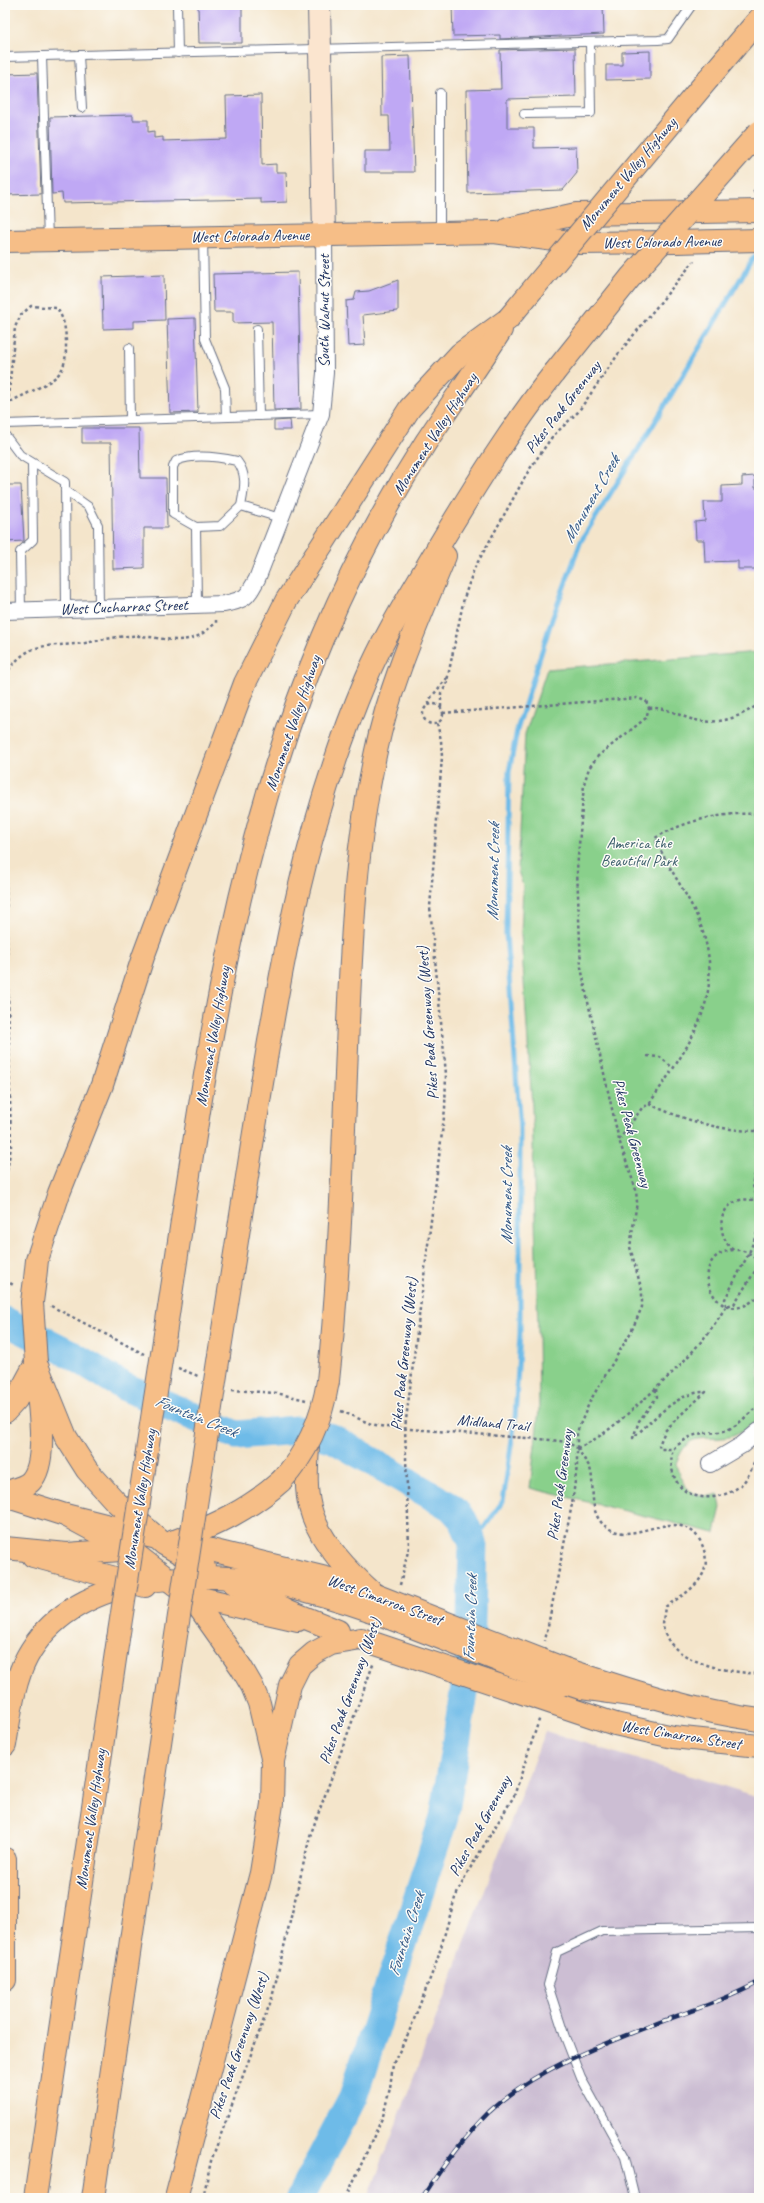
<svg xmlns="http://www.w3.org/2000/svg" width="764" height="2203" font-family="Caveat,sans-serif">
  <style>
    .industrial { fill: #ccbed3 }
    .green { fill: #89d08b; stroke: #528074 }
    .lines { fill: none; stroke-linecap: round; stroke-linejoin: round }
    .stream { stroke: #6ebbe8; stroke-width: 5 }
    .river { stroke: #6ebbe8; stroke-width: 29 }
    .building { fill: #bfa8f4 }
    .service-casing { stroke: #676f84; stroke-width: 10 }
    .minor-casing { stroke: #676f84; stroke-width: 18 }
    .secondary-casing { stroke: #676f84; stroke-width: 24 }
    .primary-casing { stroke: #676f84; stroke-width: 24 }
    .trunk-casing { stroke: #676f84; stroke-width: 24 }
    .motorway-casing { stroke: #676f84; stroke-width: 24 }
    .path { stroke: #676f84; stroke-width: 2.5; stroke-dasharray: 3 3; stroke-linecap: butt }
    .service { stroke: #fff; stroke-width: 8 }
    .minor { stroke: #fff; stroke-width: 16 }
    .secondary { stroke: #fbe5cf; stroke-width: 22 }
    .primary { stroke: #f6be87; stroke-width: 22 }
    .trunk { stroke: #f6be87; stroke-width: 22 }
    .motorway { stroke: #f6be87; stroke-width: 22 }
    .rail-casing { stroke: #1b2f5e; stroke-width: 4.5 }
    .rail { stroke: #fdfcf7; stroke-width: 3; stroke-dasharray: 9; stroke-linecap: butt }
    .primary-bridge-casing { stroke: #676f84; stroke-width: 24; stroke-linecap: butt }
    .motorway-bridge-casing { stroke: #676f84; stroke-width: 24; stroke-linecap: butt }
    .primary-bridge { stroke: #f6be87; stroke-width: 22 }
    .motorway-bridge { stroke: #f6be87; stroke-width: 22 }
    .labels { text-anchor: middle; dominant-baseline: central; stroke-width: 3; stroke-linejoin: round; paint-order: stroke }
    .street-label { font-size: 16px; fill: #1b2f5e; stroke: #fdfcf7 }
    .park-label { font-size: 16px; fill: #3c5f6c; stroke: #fdfcf7 }
    .water-label { font-size: 17px; font-style: italic; fill: #345987; stroke: #fdfcf7 }
  </style>
  <rect width="100%" height="100%" fill="#fdfcf7"/>
  <filter id="ink" filterUnits="userSpaceOnUse"><feTurbulence type="fractalNoise" baseFrequency=".025" numOctaves="2"/><feDisplacementMap in="SourceGraphic" scale="8" xChannelSelector="R" yChannelSelector="G"/><feConvolveMatrix kernelMatrix="1 2 1 2 8 2 1 2 1" color-interpolation-filters="sRGB"/></filter>
  <filter id="wash" filterUnits="userSpaceOnUse"><feTurbulence type="fractalNoise" baseFrequency=".012" numOctaves="4" result="noise"/><feDisplacementMap in="SourceGraphic" scale="16" xChannelSelector="R" yChannelSelector="G"/><feGaussianBlur stdDeviation="0.9" result="paint"/><feColorMatrix in="noise" values="0 0 0 0 0 0 0 0 0 0 0 0 0 0 0 0 0 1.4 0 .05"/><feComposite in="paint" operator="in"/></filter>
  <g filter="url(#wash)">
    <rect width="100%" height="100%" fill="#f4e5cb"/>
    <polygon class="industrial" points="545,1731 759,1797 759,2198 368,2198"/>
    <path class="green" d="M 759,652 L 759,1419 C 751,1425 740,1435 729,1437 C 701,1442 690,1429 676,1463 C 680,1485 693,1502 718,1494 L 721,1507 L 715,1533 L 530,1488 L 539,1410 L 538,1331 L 532,1107 L 521,934 L 523,886 L 518,871 L 525,734 L 547,669 Z"/>
    <g class="lines">
      <polyline class="stream" points="473,1543 503,1501 515,1419 520,1333 520,1129 506,933 509,772 517,730 550,625 581,541 655,422 751,261 759,253"/>
      <polyline class="river" points="5,1321 69,1353 123,1386 236,1435 297,1430 332,1438 451,1507 463,1520 473,1543 470,1656 444,1817 353,2097 300,2198"/>
    </g>
    <g id="blocks">
      <g class="building">
        <polygon points="198,5 242,5 242,43 199,43"/>
        <polygon points="452,5 603,5 604,34 500,39 500,35 453,36"/>
        <polygon points="575,48 576,97 507,99 507,128 534,128 534,148 576,147 577,173 563,190 468,193 466,90 501,89 500,50"/>
        <polygon points="650,51 650,79 606,80 606,65 622,65 622,52"/>
        <polygon points="410,56 414,172 365,172 365,151 390,151 389,116 382,116 381,57"/>
        <polygon points="37,73 41,194 5,195 5,74"/>
        <polygon points="261,95 262,165 276,164 276,172 286,172 287,202 261,203 261,199 63,203 62,193 52,194 50,117 133,115 133,120 148,120 148,132 154,131 154,138 163,137 163,141 227,139 226,96"/>
        <polygon points="298,272 301,409 274,410 272,322 233,323 233,312 214,312 213,274"/>
        <polygon points="164,275 165,320 134,321 134,328 103,329 102,277"/>
        <polygon points="398,280 398,311 363,315 365,345 348,346 346,301 354,300 356,292 369,291"/>
        <polygon points="195,318 198,412 170,413 167,319"/>
        <polygon points="290,420 291,430 274,430 274,421"/>
        <polygon points="82,428 139,428 140,478 166,478 167,528 144,528 144,568 113,569 111,443 82,443"/>
        <polygon points="755,476 755,488 759,488 759,569 738,569 738,561 705,562 704,540 696,540 695,522 705,521 704,502 722,502 722,486 742,485 742,477"/>
        <polygon points="5,485 21,485 24,541 5,542"/>
      </g>
    </g>
  </g>
  <g filter="url(#ink)">
    <use href="#blocks" fill-opacity="0" stroke="#676f84" stroke-width="1"/>
    <g class="lines">
      <g class="service-casing">
        <g id="service">
          <polyline points="177,5 178,53"/>
          <polyline points="79,55 82,108"/>
          <polyline points="42,56 48,240"/>
          <polyline points="5,57 658,40 668,39 692,5"/>
          <polyline points="524,114 591,113 590,42"/>
          <polyline points="440,232 440,93"/>
          <polyline points="203,238 205,339 225,388 226,417"/>
          <polyline points="257,329 259,416"/>
          <polyline points="129,348 130,420"/>
          <polyline points="5,424 321,414"/>
          <polyline points="5,435 20,455 65,482 66,609"/>
          <polyline points="65,490 89,507 98,525 99,608"/>
          <polyline points="196,527 220,526 241,506"/>
          <path d="M 197,605 L 196,527 L 173,514 L 173,467 L 176,461 C 194,453 219,457 237,461 C 248,475 244,490 241,506 L 280,518"/>
          <polyline points="21,610 20,552 33,540 32,464"/>
          <polyline points="635,2198 625,2157 581,2078 565,2037 548,1985 557,1952 602,1931 759,1928"/>
        </g>
      </g>
      <g class="minor-casing">
        <g id="minor">
          <path d="M 5,611 L 224,604 C 246,599 246,599 257,579 L 321,414 L 325,373 L 324,234"/>
          <polyline points="710,1464 742,1445 759,1431"/>
        </g>
      </g>
      <g class="secondary-casing">
        <polyline id="secondary" points="319,5 324,234"/>
      </g>
      <g class="primary-casing">
        <g id="primary">
          <polyline points="508,229 576,214 701,212"/>
          <polyline points="5,241 494,232 577,243 676,242"/>
          <polyline points="174,1541 330,1579 375,1595"/>
          <polyline points="187,1595 298,1620"/>
          <path d="M 565,1669 C 629,1690 692,1711 759,1720"/>
          <polyline points="615,1724 673,1737 759,1746"/>
        </g>
      </g>
      <g class="trunk-casing">
        <g id="trunk">
          <polyline points="5,1496 65,1515 153,1537"/>
          <polyline points="33,1556 145,1586"/>
        </g>
      </g>
      <g class="motorway-casing">
        <g id="motorway">
          <polyline points="709,78 759,19"/>
          <polyline points="35,1279 37,1260 59,1193 102,1085 143,957 245,683 286,601 410,408 460,354 508,319"/>
          <path d="M 165,1334 C 201,1100 229,858 323,637 C 351,570 387,503 426,442 C 451,404 477,368 501,330"/>
          <path d="M 219,1355 C 232,1274 244,1194 257,1114 C 281,963 306,821 366,679 C 385,634 412,592 437,549 C 473,489 510,429 554,373"/>
          <polyline points="36,1363 66,1437 87,1470 116,1502 164,1544 204,1567"/>
          <path d="M 328,1381 C 341,1262 343,1142 348,1023 C 352,930 356,842 376,751 C 390,683 419,620 445,556"/>
          <polyline points="5,1412 16,1400 36,1363"/>
          <path d="M 308,1446 C 307,1466 305,1488 310,1507 C 319,1542 349,1572 375,1595"/>
          <path d="M 5,1493 C 12,1490 26,1487 31,1481 C 48,1462 39,1408 37,1383"/>
          <polyline points="65,1515 130,1550 178,1587 198,1606 241,1667 252,1686 259,1703 272,1758"/>
          <path d="M 175,1541 C 214,1526 250,1509 281,1481"/>
          <polyline points="5,1548 67,1554 134,1549"/>
          <polyline points="234,1583 291,1612 338,1631"/>
          <polyline points="561,1685 651,1698"/>
          <path d="M 5,1745 C 10,1716 13,1683 27,1657 C 73,1572 201,1568 284,1585 C 313,1592 341,1600 369,1610"/>
          <polyline points="5,1859 5,1980"/>
          <polyline points="35,2198 118,1639"/>
          <polyline points="93,2198 173,1655"/>
          <polyline points="176,2198 261,1873 272,1804 273,1761 290,1685 300,1665 314,1653 331,1644 361,1639"/>
        </g>
      </g>
      <g class="path">
        <polyline points="753,192 759,185"/>
        <path d="M 5,409 L 8,403 L 15,327 L 21,315 L 31,306 L 57,308 C 64,319 66,330 66,344 C 66,353 66,362 61,371 C 54,383 22,395 8,403"/>
        <path d="M 5,675 C 30,638 47,648 85,643 C 103,640 119,635 139,636 C 158,637 174,643 193,638 C 201,636 209,628 216,623 L 216,620"/>
        <circle cx="433" cy="714" r="10"/>
        <polyline points="429,704 429,700 447,678"/>
        <polyline points="441,707 441,693 446,686 464,598 474,569 529,470 552,437 578,412 619,353 694,261"/>
        <path d="M 649,708 C 664,707 672,712 685,717 C 712,727 736,720 759,704"/>
        <polyline points="443,713 637,698 646,701 649,708 646,718 598,756 589,768 584,784 577,870 581,967 588,1002 619,1140 636,1190 637,1202 630,1247 642,1291 642,1307 631,1332 590,1401 577,1432 577,1466 572,1504 545,1641"/>
        <polyline points="5,838 11,1147 5,1183"/>
        <polyline points="647,1056 660,1057 673,1068"/>
        <path d="M 649,1104 C 684,1120 720,1131 759,1131"/>
        <path d="M 619,1140 L 642,1108 L 649,1104 C 689,1045 729,997 699,921 C 687,892 667,867 655,838 C 686,820 723,812 759,814"/>
        <path d="M 759,1169 C 749,1180 753,1189 759,1200"/>
        <path d="M 733,1250 C 717,1236 716,1207 740,1200 C 747,1199 753,1200 759,1200"/>
        <path d="M 759,1263 C 753,1254 744,1249 733,1250 C 682,1255 717,1339 759,1295"/>
        <polyline points="5,1280 15,1286"/>
        <polyline points="51,1306 144,1354"/>
        <polyline points="726,1306 725,1299 749,1253 759,1228"/>
        <polyline points="178,1368 198,1376"/>
        <path d="M 656,1389 L 657,1397 L 639,1421 L 633,1438 C 652,1421 678,1391 706,1392 L 677,1418 L 665,1431 L 659,1445 L 660,1449 L 673,1449"/>
        <polyline points="232,1390 276,1393 306,1400"/>
        <path d="M 759,1405 C 750,1412 741,1423 731,1428 C 715,1437 702,1427 682,1442 C 679,1444 674,1447 673,1450 C 671,1455 671,1463 672,1468 C 677,1503 719,1504 741,1485 C 749,1478 754,1462 759,1453"/>
        <polyline points="341,1411 371,1424 385,1427 551,1440 567,1442 577,1448"/>
        <path d="M 577,1448 C 601,1439 620,1420 639,1404 C 672,1374 704,1344 726,1306 L 734,1304 L 759,1265"/>
        <path d="M 578,1448 C 581,1455 585,1460 589,1466 C 597,1482 585,1514 608,1528 C 635,1545 666,1511 693,1532 C 698,1536 702,1543 704,1550 C 713,1579 686,1593 665,1607 C 664,1615 662,1623 664,1631 C 674,1664 730,1672 759,1674"/>
        <polyline points="400,1585 409,1547 405,1428 445,1109 446,1074 430,907 442,757 441,740 437,723"/>
        <polyline points="203,2198 211,2161 272,1998 310,1836 374,1662"/>
        <polyline points="346,2198 383,2116 390,2088 393,2064 409,2032 437,1961 455,1898 466,1875 514,1796 540,1717"/>
      </g>
      <use href="#service" class="service"/>
      <use href="#minor" class="minor"/>
      <use href="#secondary" class="secondary"/>
      <use href="#primary" class="primary"/>
      <use href="#trunk" class="trunk"/>
      <use href="#motorway" class="motorway"/>
      <g class="rail-casing">
        <path id="rail" d="M 422,2198 C 442,2167 463,2138 489,2112 C 532,2071 600,2045 655,2024 C 690,2011 726,2000 759,1982"/>
      </g>
      <use href="#rail" class="rail"/>
      <g class="primary-bridge-casing">
        <g id="primary-bridge">
          <polyline points="701,212 759,211"/>
          <polyline points="676,242 759,240"/>
          <polyline points="375,1595 565,1669"/>
          <polyline points="361,1639 615,1724"/>
        </g>
      </g>
      <g class="motorway-bridge-casing">
        <g id="motorway-bridge">
          <polyline points="508,319 709,78"/>
          <polyline points="554,373 630,278 759,132"/>
          <polyline points="35,1279 32,1302 36,1363"/>
          <path d="M 281,1481 C 308,1452 322,1419 328,1381"/>
          <polyline points="369,1610 561,1685"/>
          <polyline points="118,1639 165,1334"/>
          <polyline points="173,1655 219,1355"/>
        </g>
      </g>
      <use href="#primary-bridge" class="primary-bridge"/>
      <use href="#motorway-bridge" class="motorway-bridge"/>
    </g>
  </g>
  <g class="labels">
    <g class="street-label">
      <text transform="translate(628 174) rotate(-50)">Monument Valley Highway</text>
      <text transform="translate(250 236) rotate(-1)">West Colorado Avenue</text>
      <text transform="translate(662 242) rotate(-1)">West Colorado Avenue</text>
      <text transform="translate(324 311) rotate(-90)">South Walnut Street</text>
      <text transform="translate(563 407) rotate(-52)">Pikes Peak Greenway</text>
      <text transform="translate(435 434) rotate(-57)">Monument Valley Highway</text>
      <text transform="translate(124 607) rotate(-2)">West Cucharras Street</text>
      <text transform="translate(293 723) rotate(-71)">Monument Valley Highway</text>
      <text transform="translate(428 1023) rotate(-94)">Pikes Peak Greenway (West)</text>
      <text transform="translate(213 1036) rotate(-80)">Monument Valley Highway</text>
      <text transform="translate(632 1133) rotate(75)">Pikes Peak Greenway</text>
      <text transform="translate(404 1354) rotate(-84)">Pikes Peak Greenway (West)</text>
      <text transform="translate(493 1423) rotate(5)">Midland Trail</text>
      <text transform="translate(560 1485) rotate(-82)">Pikes Peak Greenway</text>
      <text transform="translate(140 1499) rotate(-81)">Monument Valley Highway</text>
      <text transform="translate(385 1600) rotate(20)">West Cimarron Street</text>
      <text transform="translate(350 1691) rotate(-70)">Pikes Peak Greenway (West)</text>
      <text transform="translate(681 1735) rotate(9)">West Cimarron Street</text>
      <text transform="translate(91 1819) rotate(-82)">Monument Valley Highway</text>
      <text transform="translate(480 1826) rotate(-61)">Pikes Peak Greenway</text>
      <text transform="translate(239 2046) rotate(-71)">Pikes Peak Greenway (West)</text>
    </g>
    <g class="park-label">
      <text x="639" y="843">America the<tspan x="639" dy="18">Beautiful Park</tspan></text>
    </g>
    <g class="water-label">
      <text transform="translate(591 499) rotate(-60)">Monument Creek</text>
      <text transform="translate(493 872) rotate(-89)">Monument Creek</text>
      <text transform="translate(506 1196) rotate(-90)">Monument Creek</text>
      <text transform="translate(196 1416) rotate(22)">Fountain Creek</text>
      <text transform="translate(470 1618) rotate(-88)">Fountain Creek</text>
      <text transform="translate(406 1934) rotate(-72)">Fountain Creek</text>
    </g>
  </g>
  <rect width="764" height="2203" fill="none" stroke="#fdfcf7" stroke-width="20"/>
</svg>
